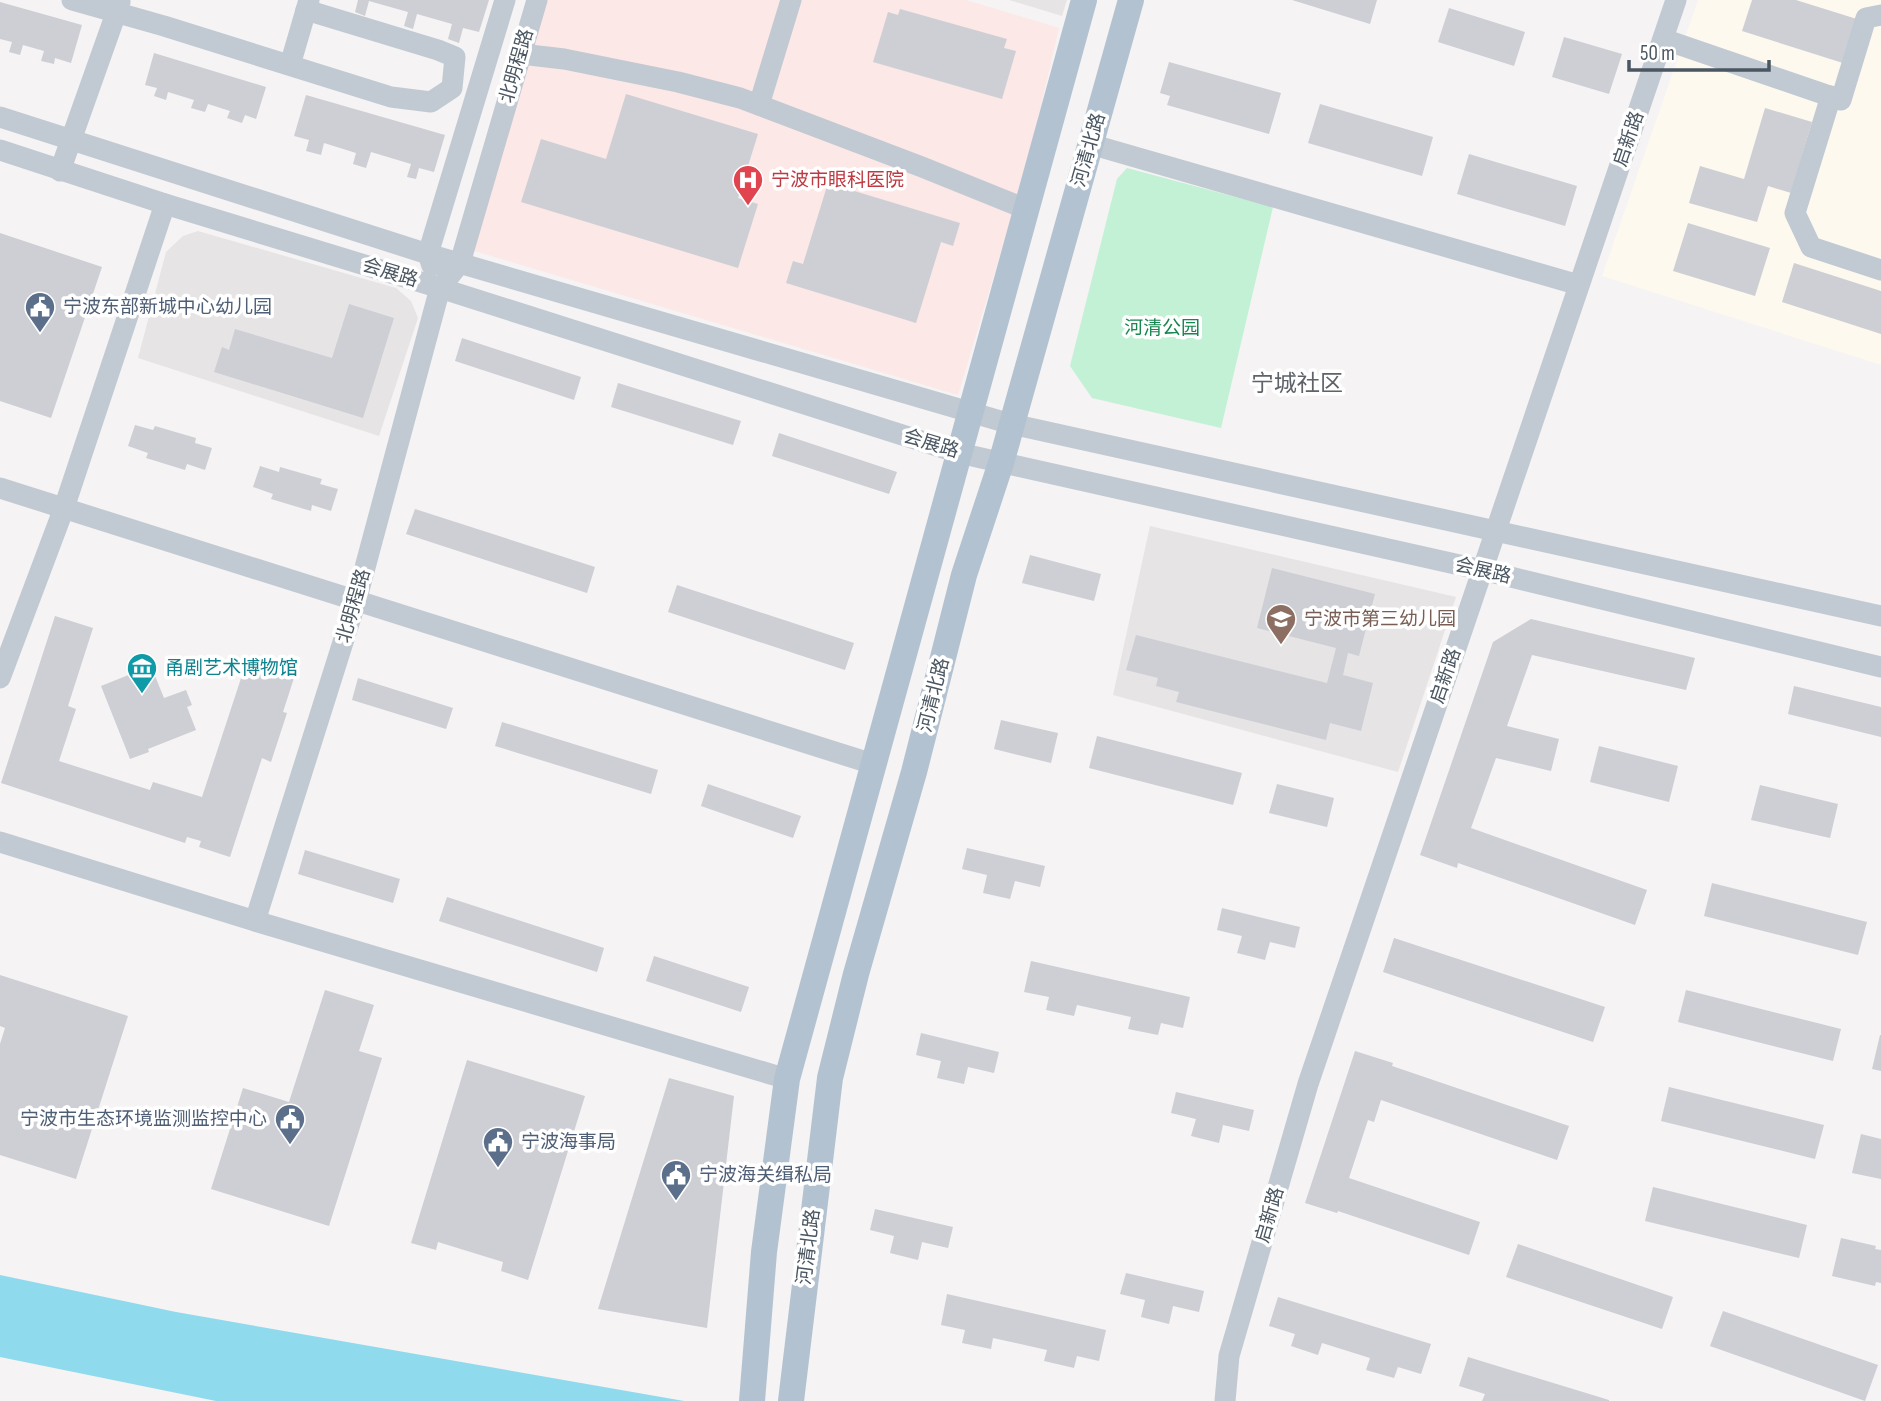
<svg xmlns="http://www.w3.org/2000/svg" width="1881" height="1401" font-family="'Sofia Sans Condensed','Noto Sans SC',sans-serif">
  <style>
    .commercial { fill: #fdf9ef }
    .education { fill: #e6e4e5 }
    .medical { fill: #fce8e6 }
    .green { fill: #c3f1d5 }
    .water { fill: #90daee }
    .building { fill: #cdcfd5 }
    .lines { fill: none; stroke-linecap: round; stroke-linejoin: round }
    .minor { stroke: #c1cad2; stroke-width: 21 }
    .major { stroke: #b3c2d1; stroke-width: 26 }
    .labels { text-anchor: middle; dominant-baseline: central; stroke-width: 7; stroke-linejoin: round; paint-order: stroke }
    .street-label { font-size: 19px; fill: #4a5661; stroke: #fff }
    .health-label { font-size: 19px; fill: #be3a42; stroke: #fff; text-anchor: start }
    .service-label { font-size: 19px; fill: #4e5e75; stroke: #fff; text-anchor: start }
    .park-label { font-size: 19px; fill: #17864f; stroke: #fff }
    .education-label { font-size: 19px; fill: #785e54; stroke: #fff; text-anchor: start }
    .culture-label { font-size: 19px; fill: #0d838f; stroke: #fff; text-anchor: start }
    .quarter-label { font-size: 23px; fill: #5f6368; stroke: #fff }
  </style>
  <rect width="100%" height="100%" fill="#f5f3f3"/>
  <polygon class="commercial" points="1698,0 1881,0 1881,365 1602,276"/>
  <g class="education">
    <polygon points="1009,0 1067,0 1062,16"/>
    <polygon points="198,231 396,288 411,301 418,318 379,436 138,358 166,252 183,236"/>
    <polygon points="1150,526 1456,597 1398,772 1113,695"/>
  </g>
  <polygon class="medical" points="546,0 966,0 1059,28 1027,165 958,395 468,249"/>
  <polygon class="green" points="1127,168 1273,207 1221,428 1092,398 1070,366 1117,179"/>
  <polygon class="water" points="0,1275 176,1312 684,1401 216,1401 0,1357"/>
  <g class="building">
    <polygon points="358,0 489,0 479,32 463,28 459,43 448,39 452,24 417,14 413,29 404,26 408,12 369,1 365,16 355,12"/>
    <polygon points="1292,0 1377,0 1370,24"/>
    <polygon points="1752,0 1796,0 1860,20 1846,64 1742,31"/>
    <polygon points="0,2 82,25 71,63 55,58 54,64 41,61 44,51 23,45 20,55 9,52 12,42 0,39"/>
    <polygon points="1449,8 1525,32 1514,66 1438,42"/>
    <polygon points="900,9 1007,39 1004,48 1016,51 1002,99 873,62 888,12 898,15"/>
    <polygon points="1564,37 1622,54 1609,94 1552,77"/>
    <polygon points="154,53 266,87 256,119 245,115 242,123 227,118 230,111 208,104 205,112 191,108 194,100 168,92 166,100 154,96 157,88 145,85"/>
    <polygon points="1169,62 1281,93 1269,134 1167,105 1170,96 1160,93"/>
    <polygon points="626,94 758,134 738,198 758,204 738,268 521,202 541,139 606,159"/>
    <polygon points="306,95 445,135 434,172 419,168 416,179 407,177 411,164 371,152 366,168 353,164 356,153 324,143 321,155 306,151 309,140 294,136"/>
    <polygon points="1320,104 1433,137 1422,176 1308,143"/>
    <polygon points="1765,108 1812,122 1791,193 1768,186 1757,222 1689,203 1700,166 1744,179"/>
    <polygon points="1469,154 1577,186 1565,226 1457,194"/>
    <polygon points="828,183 960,223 953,246 941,242 916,323 786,283 793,261 803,264"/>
    <polygon points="1688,223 1770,248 1755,296 1673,271"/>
    <polygon points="0,233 102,267 51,418 0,401"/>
    <polygon points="1794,263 1881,291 1881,334 1782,302"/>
    <polygon points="349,304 394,318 363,418 214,372 222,347 229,350 235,329 332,358"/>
    <polygon points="462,338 581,377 574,400 455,361"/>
    <polygon points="618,383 741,421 733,445 611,407"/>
    <polygon points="135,425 153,430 155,426 196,438 195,443 212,448 205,470 187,464 185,470 146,458 148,453 128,446"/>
    <polygon points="779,433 897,472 889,494 772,456"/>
    <polygon points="260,466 279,472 280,467 322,479 320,484 338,489 331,511 312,505 311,511 271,499 273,494 253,487"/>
    <polygon points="415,509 595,567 587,593 406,534"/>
    <polygon points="1030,555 1101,574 1094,601 1022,583"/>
    <polygon points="1272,568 1375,594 1359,656 1348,653 1343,675 1373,683 1361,731 1330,723 1326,740 1176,702 1179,692 1156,686 1158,678 1126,670 1136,635 1327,683 1336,648 1257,628"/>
    <polygon points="677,585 854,643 845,670 668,612"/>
    <polygon points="55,616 93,628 68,706 76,709 59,761 150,790 153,782 202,797 246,663 294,678 283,712 287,713 271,762 262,758 230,857 199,847 201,841 187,837 185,843 1,783"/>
    <polygon points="1531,619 1695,658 1686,690 1532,655 1507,726 1559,739 1551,771 1496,758 1471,828 1647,890 1635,925 1458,863 1457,868 1420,855 1493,642"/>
    <polygon points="151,666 164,698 186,690 192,705 187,707 196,730 148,749 149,752 130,759 101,686"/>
    <polygon points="358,678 453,708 446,729 352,700"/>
    <polygon points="1794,686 1881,707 1881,737 1788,714"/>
    <polygon points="1001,720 1058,733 1051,763 994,749"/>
    <polygon points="502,722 658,770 651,794 495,746"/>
    <polygon points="1097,736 1242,773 1233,805 1089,768"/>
    <polygon points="1599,746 1678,766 1669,802 1590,782"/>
    <polygon points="708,784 801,816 793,838 701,806"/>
    <polygon points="1277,784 1334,798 1327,827 1269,813"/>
    <polygon points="1760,785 1838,804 1830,838 1751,820"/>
    <polygon points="967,848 1045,866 1040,887 1015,881 1010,899 983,893 987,875 962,869"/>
    <polygon points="305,850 400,879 393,903 298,874"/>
    <polygon points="1712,883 1867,922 1858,955 1704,916"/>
    <polygon points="447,897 604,948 597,972 439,921"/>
    <polygon points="1222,908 1300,927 1295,948 1270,942 1265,960 1237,953 1242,936 1217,930"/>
    <polygon points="1394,938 1605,1007 1593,1042 1383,972"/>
    <polygon points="654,956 749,987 741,1012 646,981"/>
    <polygon points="1031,961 1190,997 1183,1028 1161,1023 1158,1035 1128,1029 1131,1017 1077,1005 1074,1016 1046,1010 1049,997 1024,992"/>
    <polygon points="0,975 128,1016 76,1179 0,1155 0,1044 5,1028 0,1026"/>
    <polygon points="325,990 374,1005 359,1051 382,1058 329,1226 211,1189 243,1088 289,1102"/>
    <polygon points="1686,990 1841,1029 1833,1061 1678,1022"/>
    <polygon points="921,1033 999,1052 994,1073 968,1067 964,1084 937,1078 941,1061 916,1055"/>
    <polygon points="1880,1035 1881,1035 1881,1071 1872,1069"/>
    <polygon points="1355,1051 1393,1063 1392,1066 1569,1126 1557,1160 1381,1100 1374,1122 1368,1120 1349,1178 1480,1222 1469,1255 1338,1211 1337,1213 1305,1203"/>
    <polygon points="467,1060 585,1096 528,1280 501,1271 503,1262 438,1242 436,1250 411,1243"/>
    <polygon points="669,1078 734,1096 707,1328 598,1309"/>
    <polygon points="1669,1087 1824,1125 1815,1159 1661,1121"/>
    <polygon points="1176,1092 1254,1110 1249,1131 1223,1125 1219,1143 1191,1136 1196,1119 1171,1113"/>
    <polygon points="1861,1134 1881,1139 1881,1179 1852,1173"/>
    <polygon points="1653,1187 1807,1225 1799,1258 1645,1221"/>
    <polygon points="875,1209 953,1227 948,1248 922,1242 918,1260 890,1253 894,1236 870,1230"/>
    <polygon points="1841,1238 1876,1246 1875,1249 1881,1250 1881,1283 1876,1282 1875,1286 1832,1276"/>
    <polygon points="1518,1244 1673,1297 1662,1329 1506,1277"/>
    <polygon points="1126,1273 1204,1291 1199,1312 1173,1306 1169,1324 1141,1317 1145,1300 1120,1294"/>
    <polygon points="947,1294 1106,1330 1099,1361 1077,1356 1074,1368 1044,1361 1047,1350 993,1338 991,1349 962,1343 965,1330 941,1325"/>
    <polygon points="1278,1297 1431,1344 1421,1374 1398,1367 1394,1378 1366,1370 1370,1358 1322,1343 1318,1355 1291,1346 1295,1334 1269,1326"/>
    <polygon points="1723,1311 1878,1365 1865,1401 1710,1346"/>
    <polygon points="1468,1357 1609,1400 1609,1401 1482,1401 1485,1394 1459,1386"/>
  </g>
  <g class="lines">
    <g class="minor">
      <polyline points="72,0 164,26 391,97 431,102 452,88 455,57 438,50 306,10"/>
      <polyline points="1663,39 1841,100 1866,18 1881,15"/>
      <polyline points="521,54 564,59 678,82 740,98 922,167 1026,209"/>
      <polyline points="290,65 309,0"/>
      <polyline points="1831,96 1795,213 1811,247 1881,270"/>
      <polyline points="759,105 791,0"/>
      <polyline points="0,117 428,254 1011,424 1881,616"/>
      <polyline points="1090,144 1579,285"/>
      <polyline points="0,150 165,204 440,288 959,453 1482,570 1881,667"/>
      <polyline points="60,171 120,2"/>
      <polyline points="432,266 428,254 505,0"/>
      <polyline points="0,488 873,764"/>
      <polyline points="0,678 64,508 165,204"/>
      <polyline points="0,842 255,921 787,1079"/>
      <polyline points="255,921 356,601 440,288 460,263 537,0"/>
      <polyline points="1225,1401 1229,1356 1308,1084 1676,0"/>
    </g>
    <g class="major">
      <polyline points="752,1401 764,1252 787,1079 1084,0"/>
      <polyline points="791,1401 830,1078 856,974 914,772 964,575 1001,463 1131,0"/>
    </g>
  </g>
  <defs>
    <g id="hospital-pin" transform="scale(1.575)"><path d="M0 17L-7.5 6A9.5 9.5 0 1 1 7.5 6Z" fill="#e0444e" stroke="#fff"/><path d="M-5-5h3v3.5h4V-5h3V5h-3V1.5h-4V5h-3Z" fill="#fff"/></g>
    <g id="civic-pin" transform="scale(1.575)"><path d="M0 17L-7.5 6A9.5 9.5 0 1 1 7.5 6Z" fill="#5c6f8a" stroke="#fff"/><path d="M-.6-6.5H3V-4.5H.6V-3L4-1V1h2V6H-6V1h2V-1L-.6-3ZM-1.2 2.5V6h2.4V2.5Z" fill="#fff"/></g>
    <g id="school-pin" transform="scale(1.575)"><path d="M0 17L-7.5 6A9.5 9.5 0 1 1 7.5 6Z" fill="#8d6e63" stroke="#fff"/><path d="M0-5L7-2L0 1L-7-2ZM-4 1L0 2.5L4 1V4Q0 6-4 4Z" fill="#fff"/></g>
    <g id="museum-pin" transform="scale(1.575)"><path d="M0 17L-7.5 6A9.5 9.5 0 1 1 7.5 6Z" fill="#0f9aa8" stroke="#fff"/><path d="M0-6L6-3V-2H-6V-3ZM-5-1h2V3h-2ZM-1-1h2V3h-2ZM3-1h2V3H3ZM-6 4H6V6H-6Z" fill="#fff"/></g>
  </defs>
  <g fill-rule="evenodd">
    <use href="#hospital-pin" x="748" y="180"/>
    <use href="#civic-pin" x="40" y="307"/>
    <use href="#school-pin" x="1281" y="619"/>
    <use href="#museum-pin" x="142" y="668"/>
    <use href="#civic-pin" x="290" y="1119"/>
    <use href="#civic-pin" x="498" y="1142"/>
    <use href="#civic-pin" x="676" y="1175"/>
  </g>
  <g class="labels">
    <g class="street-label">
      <text transform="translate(517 66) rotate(-74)">北明程路</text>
      <text transform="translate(1629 139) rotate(-71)">启新路</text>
      <text transform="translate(1089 150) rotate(-74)">河清北路</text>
      <text transform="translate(390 273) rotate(17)">会展路</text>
      <text transform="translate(931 444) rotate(17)">会展路</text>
      <text transform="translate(1483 571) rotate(13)">会展路</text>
      <text transform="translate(354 606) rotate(-74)">北明程路</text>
      <text transform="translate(1446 676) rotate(-71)">启新路</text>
      <text transform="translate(934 695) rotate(-76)">河清北路</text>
      <text transform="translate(1270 1215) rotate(-74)">启新路</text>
      <text transform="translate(809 1247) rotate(-83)">河清北路</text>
    </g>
    <g class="health-label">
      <text x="771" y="180">宁波市眼科医院</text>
    </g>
    <g class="service-label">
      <text x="63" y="307">宁波东部新城中心幼儿园</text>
      <text x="267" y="1119" text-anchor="end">宁波市生态环境监测监控中心</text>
      <text x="521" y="1142">宁波海事局</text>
      <text x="699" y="1175">宁波海关缉私局</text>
    </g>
    <g class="park-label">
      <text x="1162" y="328">河清公园</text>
    </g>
    <g class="education-label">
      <text x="1304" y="619">宁波市第三幼儿园</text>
    </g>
    <g class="culture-label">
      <text x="165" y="668">甬剧艺术博物馆</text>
    </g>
    <g class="quarter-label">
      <text x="1297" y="384">宁城社区</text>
    </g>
  </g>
  <path d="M1629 60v10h140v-10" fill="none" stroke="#4a5661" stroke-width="3.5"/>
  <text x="1640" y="60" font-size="21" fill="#4a5661" stroke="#ffffff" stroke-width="5" paint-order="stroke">50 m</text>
</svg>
